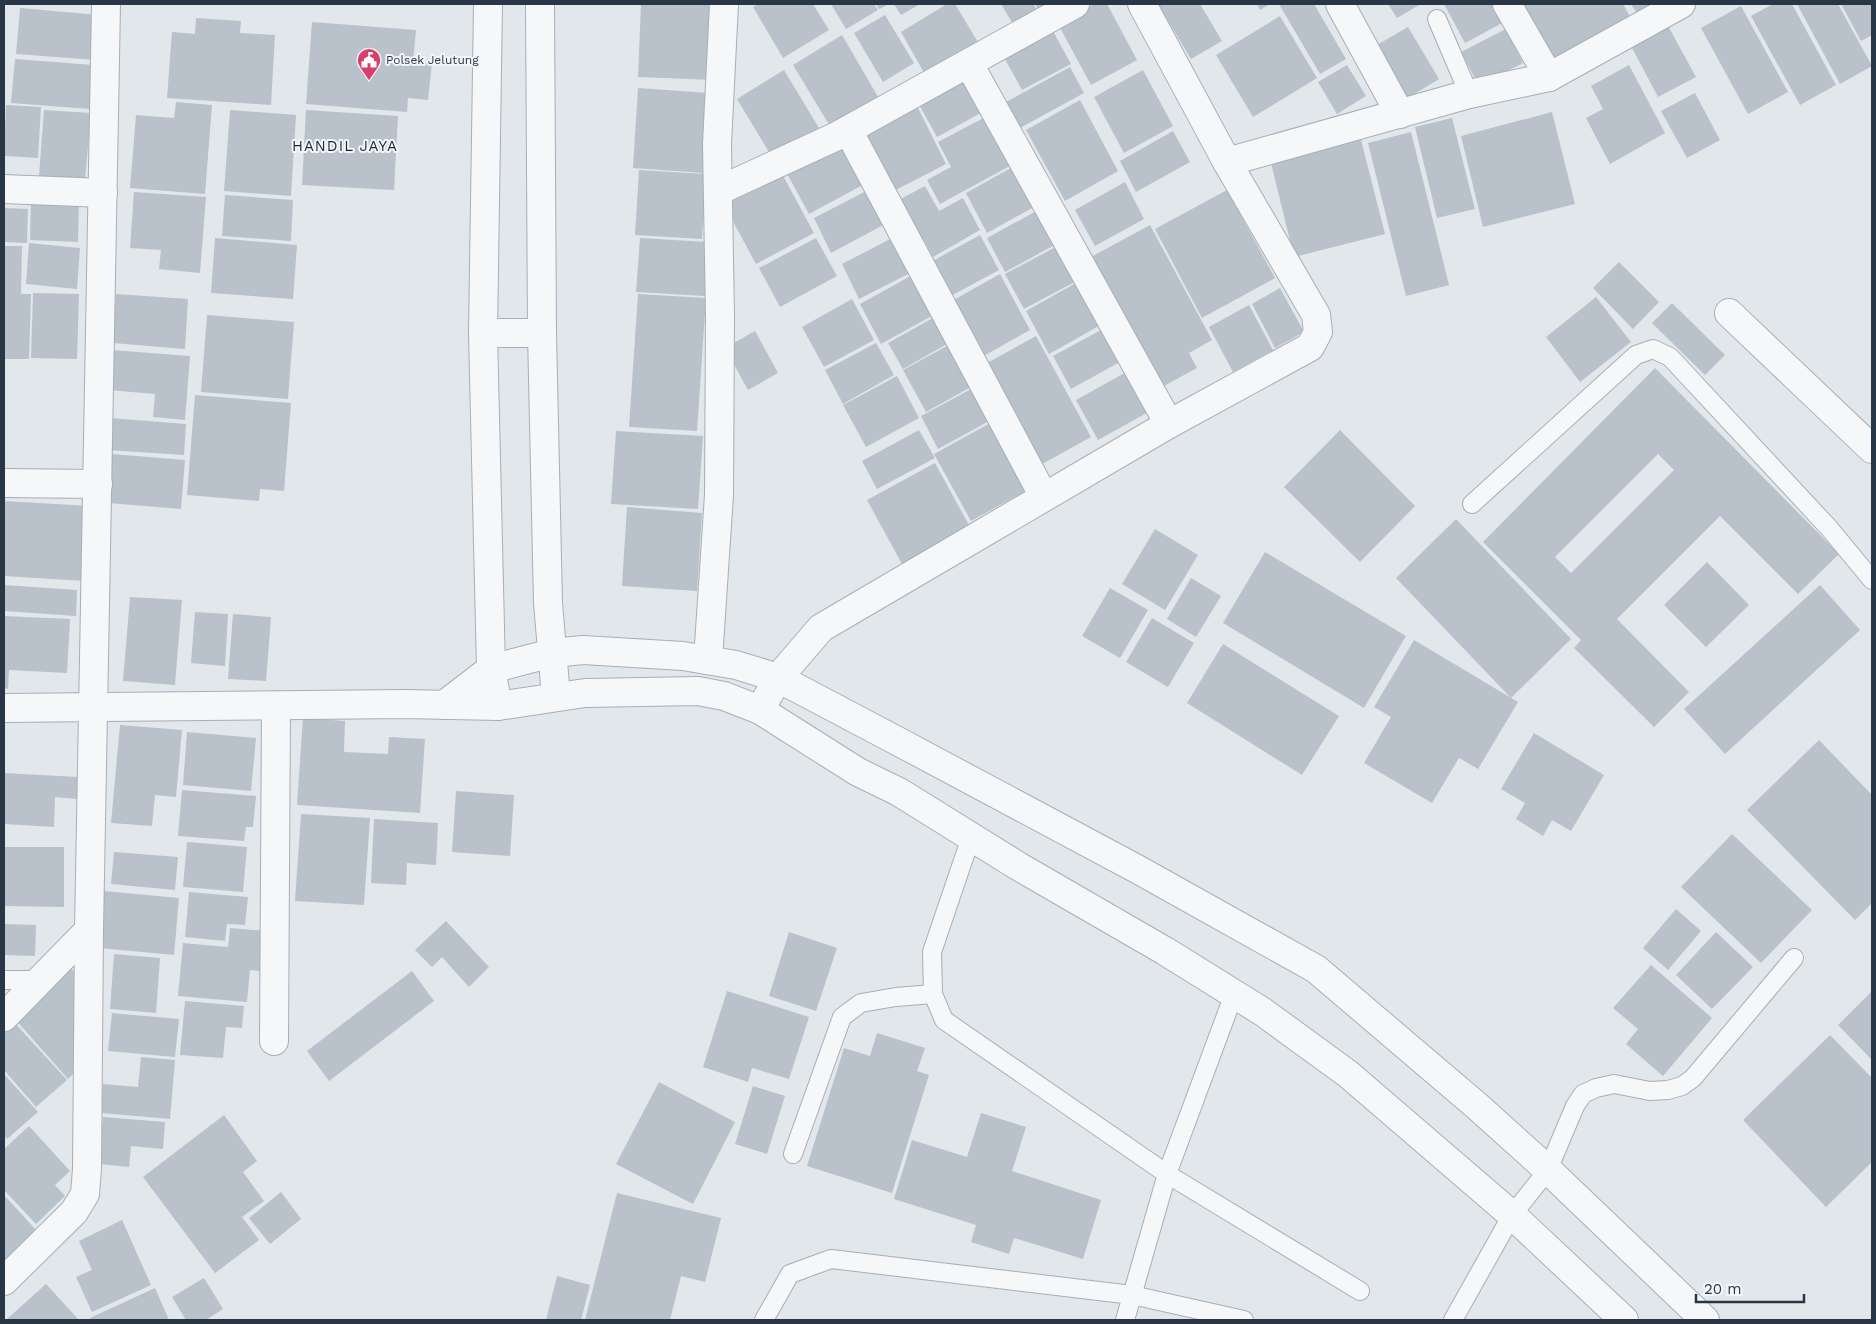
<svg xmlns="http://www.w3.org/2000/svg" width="1876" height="1324" font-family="'Work Sans',sans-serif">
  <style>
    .building { fill: #b9c1ca; fill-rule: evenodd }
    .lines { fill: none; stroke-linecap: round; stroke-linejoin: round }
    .service-casing { stroke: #a7aeb6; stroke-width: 20 }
    .minor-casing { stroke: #a7aeb6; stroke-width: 30 }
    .tertiary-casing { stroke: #a7aeb6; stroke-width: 30 }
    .service { stroke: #f5f7f9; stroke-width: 18 }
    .minor { stroke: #f5f7f9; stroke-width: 28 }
    .tertiary { stroke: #f5f7f9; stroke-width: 28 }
    .labels { text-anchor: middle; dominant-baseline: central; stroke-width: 4; stroke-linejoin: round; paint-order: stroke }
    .poi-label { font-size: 12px; fill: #293645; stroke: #f2f6f8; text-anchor: start }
    .quarter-label { font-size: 15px; letter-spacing: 1px; fill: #1b2736; stroke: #f2f6f8 }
  </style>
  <rect width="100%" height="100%" fill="#e2e7eb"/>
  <g class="building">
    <polygon points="641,4 717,4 714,80 638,77"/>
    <polygon points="758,4 813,4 829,30 783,58 753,7"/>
    <polygon points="831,4 874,4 878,10 846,29"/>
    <polygon points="876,4 889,4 879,9"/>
    <polygon points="894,4 920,4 901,15"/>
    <polygon points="947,4 955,4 979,44 926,76 901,32"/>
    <polygon points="1001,4 1033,4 1042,18 1018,32"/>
    <polygon points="1035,4 1066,4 1043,17"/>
    <polygon points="1094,4 1107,4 1137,60 1091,85 1058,24"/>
    <polygon points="1158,4 1200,4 1222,41 1191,59"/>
    <polygon points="1257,4 1270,4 1260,10"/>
    <polygon points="1279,4 1314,4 1346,59 1320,74"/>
    <polygon points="1388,4 1421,4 1397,18"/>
    <polygon points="1444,4 1494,4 1504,22 1465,43"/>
    <polygon points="1518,4 1623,4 1633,22 1552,66"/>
    <polygon points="1631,4 1670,4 1641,20"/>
    <polygon points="1773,4 1792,4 1836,85 1800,105 1751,16"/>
    <polygon points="1797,4 1838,4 1872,66 1840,84"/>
    <polygon points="1841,4 1872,4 1872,35 1861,41"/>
    <polygon points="1741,6 1788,92 1748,114 1701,28"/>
    <polygon points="20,8 99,15 96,60 16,54"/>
    <polygon points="885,15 914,63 883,82 854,33"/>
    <polygon points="1280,16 1317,78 1253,117 1216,55"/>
    <polygon points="196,18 241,21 240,33 275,35 271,105 167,98 172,32 195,34"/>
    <polygon points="312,22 416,30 413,62 432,63 428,100 408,98 407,112 306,104"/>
    <polygon points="1049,24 1071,64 1022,90 1000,50"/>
    <polygon points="1668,26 1696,77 1658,97 1631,46"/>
    <polygon points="1408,27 1439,79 1408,98 1377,45"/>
    <polygon points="1506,29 1523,63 1479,86 1461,52"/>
    <polygon points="842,35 881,102 833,131 793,65"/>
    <polygon points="15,59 93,65 90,109 11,103"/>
    <polygon points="1347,65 1366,96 1337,114 1318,82"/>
    <polygon points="1629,65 1665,133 1610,164 1586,118 1603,109 1591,86"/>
    <polygon points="1070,67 1084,93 1020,128 1006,102"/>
    <polygon points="784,70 819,128 772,157 737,99"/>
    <polygon points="969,70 990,108 937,137 916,99"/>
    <polygon points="1143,70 1173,126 1124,153 1094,97"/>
    <polygon points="638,88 709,93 704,173 633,168"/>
    <polygon points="1695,93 1720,140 1687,158 1661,111"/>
    <polygon points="913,98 946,164 888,194 855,128"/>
    <polygon points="1080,100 1118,171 1065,201 1026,130"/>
    <polygon points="176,102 212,105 205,194 130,188 136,115 174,118"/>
    <polygon points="6,105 41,107 38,158 4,156"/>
    <polygon points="44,110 91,113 85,179 39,176"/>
    <polygon points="230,110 296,115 291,196 224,191"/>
    <polygon points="306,110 398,116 394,190 302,185"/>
    <polygon points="1552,112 1575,204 1483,227 1461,136"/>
    <polygon points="993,113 1019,161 940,204 927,180 951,167 938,142"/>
    <polygon points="1452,118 1475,209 1437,218 1415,127"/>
    <polygon points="1173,131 1190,162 1136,192 1120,161"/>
    <polygon points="1411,132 1449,285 1406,296 1368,143"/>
    <polygon points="847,133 872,180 809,214 784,168"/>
    <polygon points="1360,136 1385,234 1294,257 1270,159"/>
    <polygon points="1020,163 1041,203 987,233 966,193"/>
    <polygon points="639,170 706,174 702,239 635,235"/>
    <polygon points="781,172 814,233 756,264 723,203"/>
    <polygon points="1125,182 1144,219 1095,246 1075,210"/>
    <polygon points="925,186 939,211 963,198 980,230 933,257 924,240 916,245 893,203"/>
    <polygon points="872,188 889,222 831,253 814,218"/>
    <polygon points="1227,190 1275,278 1202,318 1155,229"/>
    <polygon points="134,192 206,197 200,273 159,269 161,250 130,248"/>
    <polygon points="225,195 293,200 291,241 222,236"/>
    <polygon points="31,198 79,200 78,242 30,240"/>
    <polygon points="4,208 28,209 27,243 4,242"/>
    <polygon points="1042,208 1060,242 1005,272 987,238"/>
    <polygon points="1150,225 1212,340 1189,353 1197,368 1162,387 1091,257"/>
    <polygon points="898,235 916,270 859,299 842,264"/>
    <polygon points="980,235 999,270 947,298 929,263"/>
    <polygon points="215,238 297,245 293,299 211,293"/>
    <polygon points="640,238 708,242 705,296 636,292"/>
    <polygon points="816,238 837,276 780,307 759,268"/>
    <polygon points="1065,242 1084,277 1024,309 1005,274"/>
    <polygon points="29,243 80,248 77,289 26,284"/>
    <polygon points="4,246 22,246 21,294 31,294 29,359 4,359"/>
    <polygon points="1619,262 1659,302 1633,329 1593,288"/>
    <polygon points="916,273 939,312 881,344 860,304"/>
    <polygon points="1000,274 1030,330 980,358 950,302"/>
    <polygon points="1083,279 1106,322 1049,354 1026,311"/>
    <polygon points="1280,288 1304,332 1275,348 1252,304"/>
    <polygon points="33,293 79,294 77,359 31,358"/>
    <polygon points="116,294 188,299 185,349 113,343"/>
    <polygon points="638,294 706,298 697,431 629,427"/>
    <polygon points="1596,297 1631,342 1580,382 1546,337"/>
    <polygon points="852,299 874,340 824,367 802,327"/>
    <polygon points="1672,303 1725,355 1705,375 1652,323"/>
    <polygon points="1249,305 1273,350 1233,372 1209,327"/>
    <polygon points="940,314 954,340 903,369 888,343"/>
    <polygon points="207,315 294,322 288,399 201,392"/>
    <polygon points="1112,324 1129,357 1071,389 1053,356"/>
    <polygon points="755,331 778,373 748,390 725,348"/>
    <polygon points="1036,336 1091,437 1035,468 980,367"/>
    <polygon points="956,341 978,383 926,412 903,370"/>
    <polygon points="876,343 894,375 843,404 825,370"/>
    <polygon points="111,350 190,356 185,420 153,417 155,394 108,390"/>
    <path d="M 1655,368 L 1839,554 L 1798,594 L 1720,516 L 1617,619 L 1689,692 L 1654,727 L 1574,648 L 1581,640 L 1483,542 ZM 1658,454 L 1674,470 L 1571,573 L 1555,557 Z"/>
    <polygon points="1130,370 1152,410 1098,440 1076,400"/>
    <polygon points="897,376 919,418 866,447 843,405"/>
    <polygon points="973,388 991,420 938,449 921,416"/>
    <polygon points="195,395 291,403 284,491 260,489 259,501 187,495"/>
    <polygon points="110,418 186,424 184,455 107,450"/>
    <polygon points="992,422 1029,489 971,521 934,454"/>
    <polygon points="919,430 935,458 877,489 862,461"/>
    <polygon points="1340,430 1415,506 1360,562 1284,487"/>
    <polygon points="616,431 703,436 698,509 611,504"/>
    <polygon points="112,454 185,460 181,509 108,503"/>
    <polygon points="935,463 970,527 902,564 867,500"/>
    <polygon points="4,501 89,506 84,581 4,576"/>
    <polygon points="627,507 702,513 697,591 622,586"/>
    <polygon points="1456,519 1571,639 1511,698 1396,578"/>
    <polygon points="1155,529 1198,555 1165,610 1122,584"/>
    <polygon points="1265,552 1406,636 1364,708 1223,623"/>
    <polygon points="1707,562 1749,605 1706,647 1664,605"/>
    <polygon points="1191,578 1221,596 1196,637 1167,619"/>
    <polygon points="4,585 77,590 76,616 4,611"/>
    <polygon points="1820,585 1860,630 1725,754 1684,709"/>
    <polygon points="1110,588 1148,610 1120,658 1082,636"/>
    <polygon points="130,597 182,600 175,685 123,681"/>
    <polygon points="195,612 228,614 225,666 191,663"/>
    <polygon points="233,614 271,617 266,681 228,679"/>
    <polygon points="4,616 70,619 67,673 9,670 8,689 4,688"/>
    <polygon points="1152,618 1194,643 1168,687 1126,662"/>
    <polygon points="1414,640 1518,702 1478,769 1459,758 1432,803 1364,763 1391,717 1374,707"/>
    <polygon points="1223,644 1339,716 1302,775 1187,703"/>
    <polygon points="303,718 345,721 344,752 388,754 389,737 425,739 420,813 297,805"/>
    <polygon points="120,725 182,730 176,797 155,795 152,826 111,823"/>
    <polygon points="187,732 256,738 251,791 183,785"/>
    <polygon points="1534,733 1604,775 1571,831 1552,820 1543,836 1516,819 1525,803 1501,789"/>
    <polygon points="1819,740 1872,795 1872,903 1855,920 1747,810"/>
    <polygon points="4,773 78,777 77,799 55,797 54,827 4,824"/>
    <polygon points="182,790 256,796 253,827 246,827 244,841 178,836"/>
    <polygon points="456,791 514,795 510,856 452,852"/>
    <polygon points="301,814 370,818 364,905 295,901"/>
    <polygon points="374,819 438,823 436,865 407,863 406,885 371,883"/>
    <polygon points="1732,834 1812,910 1761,963 1681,887"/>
    <polygon points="187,842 247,847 243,892 183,887"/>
    <polygon points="4,847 64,847 64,907 4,906"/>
    <polygon points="114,852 178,857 175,890 111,884"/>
    <polygon points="104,891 179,898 174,955 99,948"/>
    <polygon points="189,892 248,897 245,925 227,924 225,941 185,937"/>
    <polygon points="1676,909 1701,931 1668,970 1643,948"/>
    <polygon points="446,921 489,967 469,987 442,957 432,967 415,950"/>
    <polygon points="4,924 36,925 35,956 4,955"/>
    <polygon points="230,928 264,931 260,971 250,970 247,1002 178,996 183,943 228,947"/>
    <polygon points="789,932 837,948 816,1011 769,996"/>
    <polygon points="1716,932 1753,967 1712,1009 1676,975"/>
    <polygon points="114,954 160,958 156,1013 110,1009"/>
    <polygon points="1651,965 1712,1018 1663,1076 1626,1044 1638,1029 1613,1008"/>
    <polygon points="70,967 80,979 81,1066 68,1079 14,1018"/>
    <polygon points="412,971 434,1001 329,1081 307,1051"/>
    <polygon points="727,991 809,1017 789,1079 752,1068 748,1082 703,1067"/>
    <polygon points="1872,991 1872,1060 1838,1025"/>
    <polygon points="185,1001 244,1006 242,1028 226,1027 223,1058 180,1055"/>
    <polygon points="112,1013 179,1019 175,1057 108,1051"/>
    <polygon points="12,1020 67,1080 36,1107 4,1070 4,1027"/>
    <polygon points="877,1033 925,1048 917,1071 929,1075 892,1193 807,1166 844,1048 870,1056"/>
    <polygon points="1830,1035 1872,1078 1872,1162 1826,1207 1743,1120"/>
    <polygon points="141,1057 175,1060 170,1119 101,1113 103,1084 138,1087"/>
    <polygon points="4,1074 38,1112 7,1139 4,1135"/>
    <polygon points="659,1082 735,1122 693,1204 616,1164"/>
    <polygon points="753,1086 785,1096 767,1154 735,1144"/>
    <polygon points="981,1113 1026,1127 1012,1171 1101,1200 1083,1259 1014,1238 1009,1254 971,1242 976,1225 894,1199 912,1140 967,1157"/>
    <polygon points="224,1115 257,1161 243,1172 264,1201 242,1217 259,1240 215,1273 143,1177"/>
    <polygon points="103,1117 165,1122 163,1149 131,1146 129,1167 99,1164"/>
    <polygon points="29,1126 70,1171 55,1185 65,1196 36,1224 4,1190 4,1149"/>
    <polygon points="281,1192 301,1219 270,1244 249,1218"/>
    <polygon points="617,1193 721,1218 705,1282 681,1276 670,1320 585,1320"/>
    <polygon points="4,1195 37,1231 4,1262"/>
    <polygon points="122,1220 151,1285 92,1312 76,1277 92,1270 79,1241"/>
    <polygon points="557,1276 590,1285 581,1320 546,1320"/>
    <polygon points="204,1278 223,1309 206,1320 186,1320 172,1297"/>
    <polygon points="46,1284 79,1320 6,1320"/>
    <polygon points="155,1288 169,1320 91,1320 90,1318"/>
  </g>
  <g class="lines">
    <g class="service-casing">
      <g id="service">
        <polyline points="1437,19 1469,94"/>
        <polyline points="1472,504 1636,355 1653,349 1670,357 1829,528 1872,580"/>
        <polyline points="971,837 932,952 933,994 944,1020 1167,1174 1360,1291"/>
        <polyline points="4,980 40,980"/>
        <polyline points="793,1154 842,1017 861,1003 896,997 933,994"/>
        <polyline points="764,1320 790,1274 831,1259 1132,1295 1244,1320"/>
        <polyline points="1125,1320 1167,1174 1234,994"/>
        <polyline points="1453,1320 1512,1215 1548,1170 1575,1106 1583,1094 1596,1088 1614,1084 1650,1091 1668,1090 1682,1086 1693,1078 1794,958"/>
      </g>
    </g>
    <g class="minor-casing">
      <g id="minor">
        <polyline points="1340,4 1400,114"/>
        <polyline points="1507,4 1549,77"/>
        <polyline points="969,64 1169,424"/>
        <polyline points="848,130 1044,497"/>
        <polyline points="1227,162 1469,94 1549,77 1681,4"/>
        <polyline points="4,189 103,193"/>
        <polyline points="718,191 837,136 1075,4"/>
        <polyline points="1729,313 1872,449"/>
        <polyline points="4,483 98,484"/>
        <polyline points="708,660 719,495 720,316 717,144 724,4"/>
        <polyline points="444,705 491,669"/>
        <polyline points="4,708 405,704 498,706"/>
        <polyline points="760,710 778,678 821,628 1169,424 1310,347 1318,332 1316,315 1227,162 1142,4"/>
        <polyline points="4,1017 89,930"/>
        <polyline points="274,1041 276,706"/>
        <polyline points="4,1281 74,1212 85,1194 87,1169 89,930 106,4"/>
      </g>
    </g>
    <g class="tertiary-casing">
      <g id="tertiary">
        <polyline points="488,4 483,333 491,669 498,706 585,693 698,691 724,696 760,710 858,772 899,792 1018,866 1165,951 1263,1012 1348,1074 1512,1215 1624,1320"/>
        <polyline points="540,4 542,333 548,603 556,697"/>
        <polyline points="483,333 542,333"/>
        <polyline points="491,669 552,653 583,650 683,656 736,665 778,678 903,744 1137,869 1316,969 1477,1106 1548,1170 1705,1320"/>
      </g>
    </g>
    <use href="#service" class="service"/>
    <use href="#minor" class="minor"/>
    <use href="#tertiary" class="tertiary"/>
  </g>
  <defs>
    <g id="civic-pin" transform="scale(1.25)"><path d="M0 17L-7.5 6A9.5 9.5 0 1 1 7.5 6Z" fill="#d7406a" stroke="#f2f6f8"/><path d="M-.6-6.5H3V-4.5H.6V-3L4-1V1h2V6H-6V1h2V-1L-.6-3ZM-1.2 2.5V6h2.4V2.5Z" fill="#fff"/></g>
  </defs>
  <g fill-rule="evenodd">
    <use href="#civic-pin" x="369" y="60"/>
  </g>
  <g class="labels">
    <g class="poi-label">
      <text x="386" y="60">Polsek Jelutung</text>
    </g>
    <g class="quarter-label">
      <text x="345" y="146">HANDIL JAYA</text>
    </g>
  </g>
  <rect width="1876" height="1324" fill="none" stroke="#293645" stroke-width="10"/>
  <path d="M1696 1294v8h108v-8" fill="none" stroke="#293645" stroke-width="2.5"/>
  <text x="1704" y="1294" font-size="15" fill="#293645" stroke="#f2f6f8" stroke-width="4" paint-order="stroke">20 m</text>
</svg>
